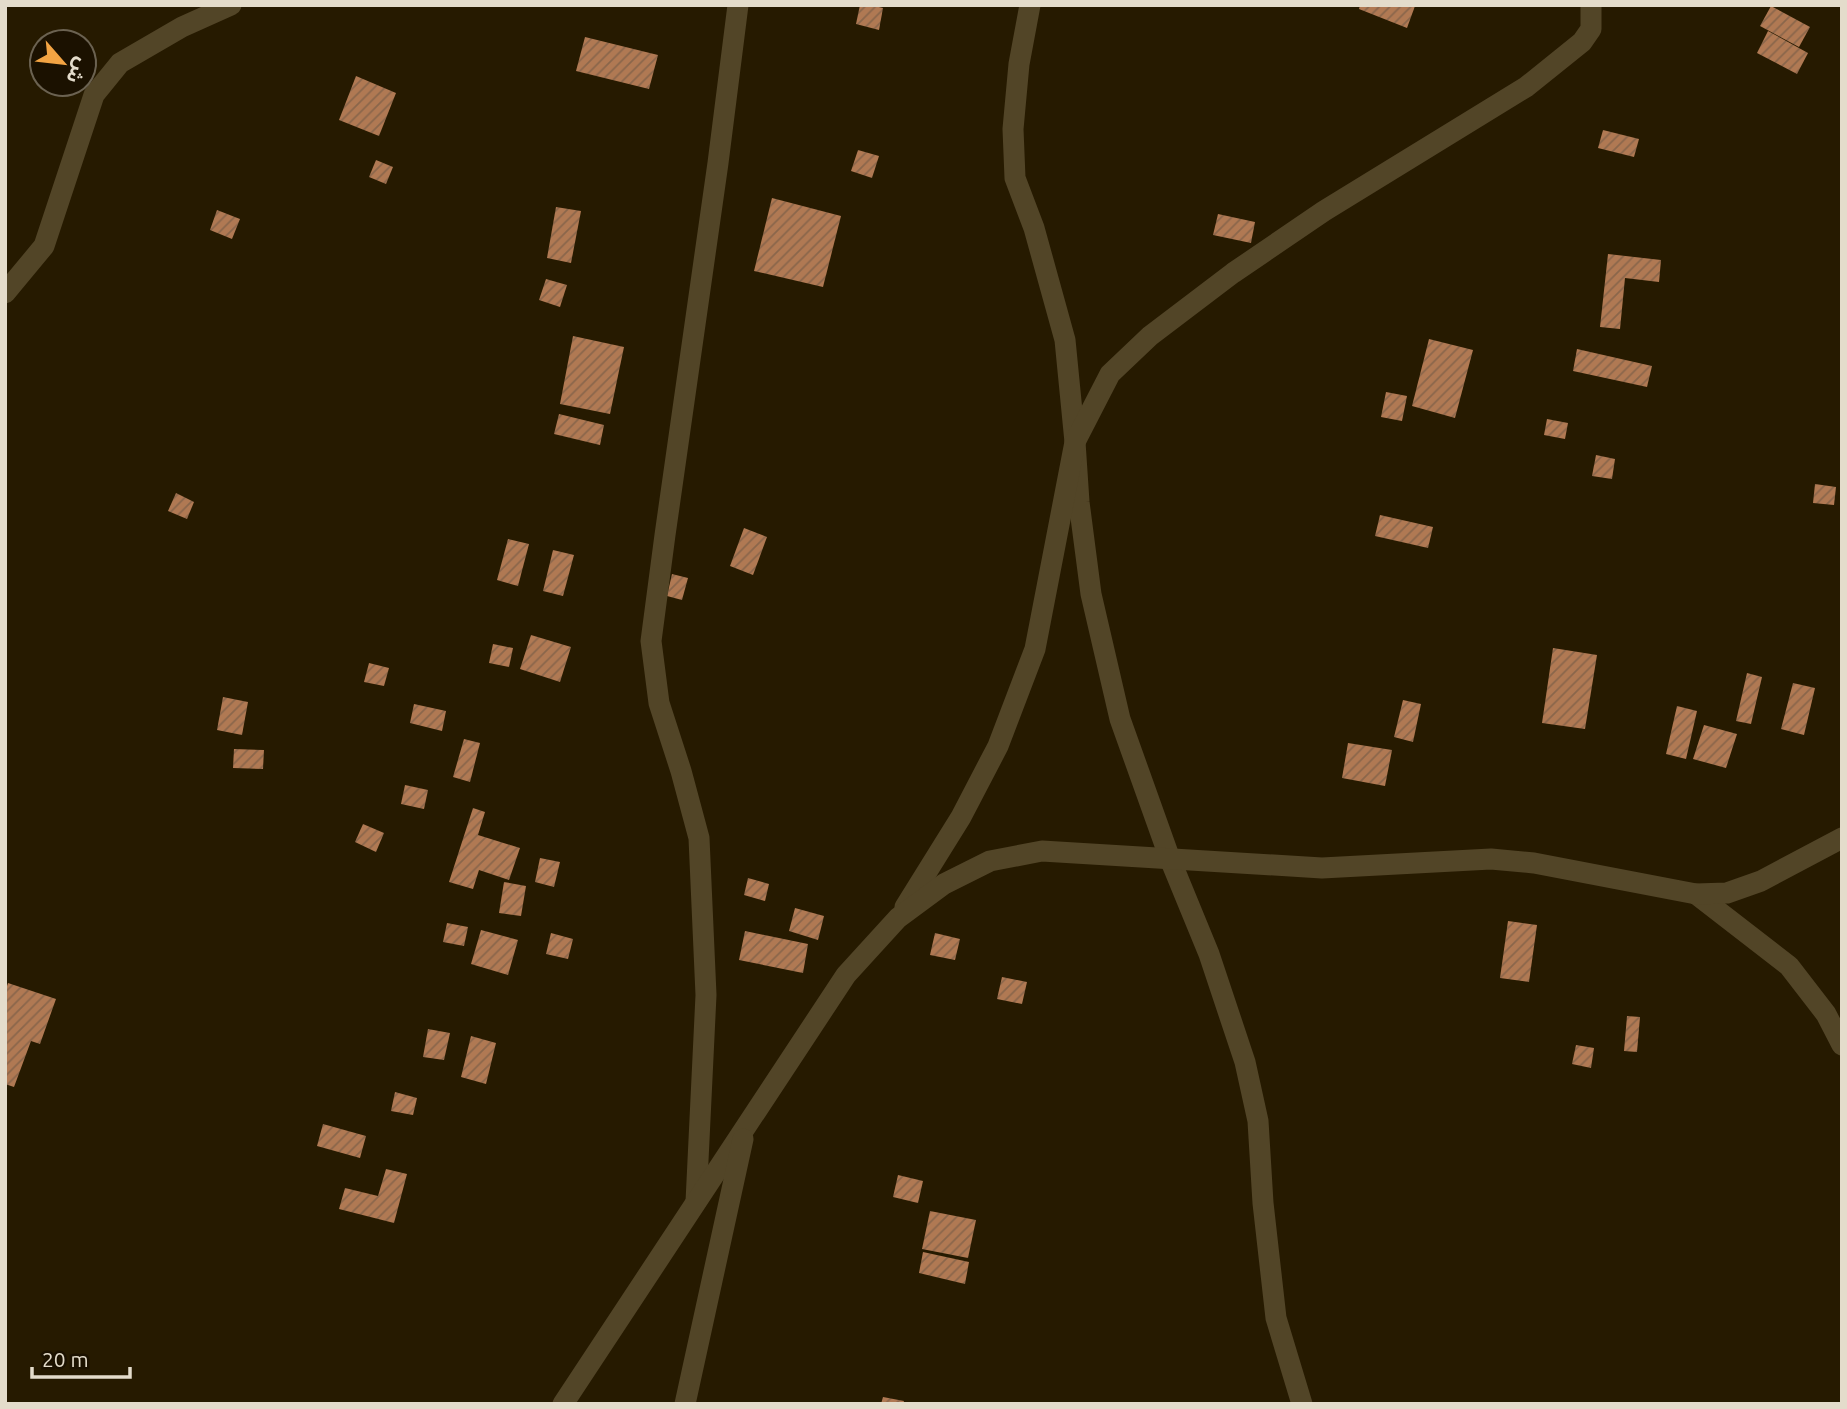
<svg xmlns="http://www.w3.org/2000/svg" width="1847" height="1409" font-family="Ubuntu,'Noto Sans Arabic',sans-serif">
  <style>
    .building { fill: url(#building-hatch) }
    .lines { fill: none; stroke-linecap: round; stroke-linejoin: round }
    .street { stroke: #524527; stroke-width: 21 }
  </style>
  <defs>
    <pattern id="building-hatch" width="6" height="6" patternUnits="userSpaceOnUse" patternTransform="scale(1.75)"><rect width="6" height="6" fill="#b07953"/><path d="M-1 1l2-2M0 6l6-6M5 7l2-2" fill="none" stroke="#8a664b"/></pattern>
  </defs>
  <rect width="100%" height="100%" fill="#261a00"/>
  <g class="building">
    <polygon points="860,5 870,5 883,8 879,30 856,24"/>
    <polygon points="1360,5 1414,5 1415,6 1407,28 1359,9"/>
    <polygon points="1771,6 1810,27 1799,47 1760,26"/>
    <polygon points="1768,31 1808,53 1797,74 1757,53"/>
    <polygon points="585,37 658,55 649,89 576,71"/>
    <polygon points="356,76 396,93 379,136 339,120"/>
    <polygon points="1603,130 1639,139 1634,157 1598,148"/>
    <polygon points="858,150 879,156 872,178 851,171"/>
    <polygon points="376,160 393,167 386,184 369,177"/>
    <polygon points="772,198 841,216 823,287 754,271"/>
    <polygon points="556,207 581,211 571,263 547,258"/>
    <polygon points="217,210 240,219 232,239 210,230"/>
    <polygon points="1218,214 1255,222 1251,243 1213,235"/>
    <polygon points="1608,254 1661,260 1659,282 1625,278 1620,329 1600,327"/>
    <polygon points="546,279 567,285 560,307 539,300"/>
    <polygon points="573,336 624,347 610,414 560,404"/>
    <polygon points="1429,339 1473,350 1455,418 1412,406"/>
    <polygon points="1577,349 1652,366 1647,387 1573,371"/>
    <polygon points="1386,392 1407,396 1402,421 1381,417"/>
    <polygon points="559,414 604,425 600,445 554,434"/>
    <polygon points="1547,419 1568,423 1565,439 1544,435"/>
    <polygon points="1596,455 1615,459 1612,479 1592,476"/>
    <polygon points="1815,484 1836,487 1834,505 1813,503"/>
    <polygon points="176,493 194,502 187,519 168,511"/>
    <polygon points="1380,515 1433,527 1428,548 1375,536"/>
    <polygon points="744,528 767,537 753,575 730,566"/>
    <polygon points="508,539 529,544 518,586 497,580"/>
    <polygon points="553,550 574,555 563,596 543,591"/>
    <polygon points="672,574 688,578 682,600 667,596"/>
    <polygon points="531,635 571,647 560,682 520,669"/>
    <polygon points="493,644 513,648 509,667 489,663"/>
    <polygon points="1553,648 1597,655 1585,729 1542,723"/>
    <polygon points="369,663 389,668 384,686 364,682"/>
    <polygon points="1747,673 1762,677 1751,724 1736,721"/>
    <polygon points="1793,683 1815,688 1804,735 1781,729"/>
    <polygon points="223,697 248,702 242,735 217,730"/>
    <polygon points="1403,700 1421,704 1413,742 1394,737"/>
    <polygon points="414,704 446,711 442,731 410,723"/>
    <polygon points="1677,706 1697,711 1686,759 1666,754"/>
    <polygon points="1704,725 1737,734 1726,768 1693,759"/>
    <polygon points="464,739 480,743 470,782 453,777"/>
    <polygon points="1348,743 1392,750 1385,786 1342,778"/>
    <polygon points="234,749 264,750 263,769 233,768"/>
    <polygon points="405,785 428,790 424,809 401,804"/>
    <polygon points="473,808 485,812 478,835 520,848 509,880 479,870 473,889 449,882"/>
    <polygon points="363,824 384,833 376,852 355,842"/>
    <polygon points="540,858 560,862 554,887 535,882"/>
    <polygon points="748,878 769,884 765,901 744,895"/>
    <polygon points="504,882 526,886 521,916 499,913"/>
    <polygon points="795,908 824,916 818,940 789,931"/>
    <polygon points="1508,921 1537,925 1529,982 1500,978"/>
    <polygon points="447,923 468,927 464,946 443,942"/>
    <polygon points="481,930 518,940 508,975 471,964"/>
    <polygon points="745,931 808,944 803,973 739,960"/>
    <polygon points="551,933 573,939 568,959 546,954"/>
    <polygon points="935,933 960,939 955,960 930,955"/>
    <polygon points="1002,977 1027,982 1022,1004 997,999"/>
    <polygon points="8,983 56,999 40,1044 31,1041 14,1087 5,1084 5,992"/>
    <polygon points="1627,1016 1640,1017 1637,1052 1624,1051"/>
    <polygon points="428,1029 450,1033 444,1060 423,1057"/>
    <polygon points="471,1036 496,1043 486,1084 461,1077"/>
    <polygon points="1576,1045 1594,1048 1591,1068 1572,1064"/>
    <polygon points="395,1092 417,1098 413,1115 391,1111"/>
    <polygon points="323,1124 366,1136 360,1158 317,1146"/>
    <polygon points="386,1169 407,1174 394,1223 339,1209 345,1188 378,1196"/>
    <polygon points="898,1175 923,1181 918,1203 893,1197"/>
    <polygon points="930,1211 976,1220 968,1258 922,1249"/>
    <polygon points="923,1252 969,1262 965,1284 919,1273"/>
    <polygon points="883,1397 904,1401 903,1404 881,1404"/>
  </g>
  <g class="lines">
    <g class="street">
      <polyline points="1030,5 1019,64 1013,129 1015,178 1034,228 1065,340 1075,442 1079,502 1091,594 1120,719 1170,859 1209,954 1245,1062 1258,1121 1263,1203 1276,1318 1302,1404"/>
      <polyline points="5,293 44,246 94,95 120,63 182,27 231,5"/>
      <polyline points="1696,894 1789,966 1826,1014 1842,1045"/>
      <polyline points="905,907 961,817 998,746 1035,649 1075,442 1110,374 1150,336 1233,273 1324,211 1526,87 1582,42 1591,29 1591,5"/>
      <polyline points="696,1202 706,995 699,838 681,771 659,703 651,641 665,535 718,163 738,5"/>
      <polyline points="563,1404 846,975 898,918 944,884 990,861 1042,851 1322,868 1491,859 1534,863 1696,894 1727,893 1761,881 1842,838"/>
      <polyline points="685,1404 743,1139"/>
    </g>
  </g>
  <rect width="1847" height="1409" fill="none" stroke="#e4dccb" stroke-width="14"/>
  <g transform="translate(63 63) rotate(118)"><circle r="33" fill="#1b1100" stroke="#6b6251" stroke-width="2"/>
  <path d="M0-5L12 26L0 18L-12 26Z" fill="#f3a443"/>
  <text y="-10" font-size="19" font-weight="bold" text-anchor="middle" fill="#e4dccb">ش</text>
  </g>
  <path d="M32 1367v10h98v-10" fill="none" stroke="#e4dccb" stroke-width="3.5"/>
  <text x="42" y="1367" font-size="21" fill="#e4dccb" stroke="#1b1100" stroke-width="5" paint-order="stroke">20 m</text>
</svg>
